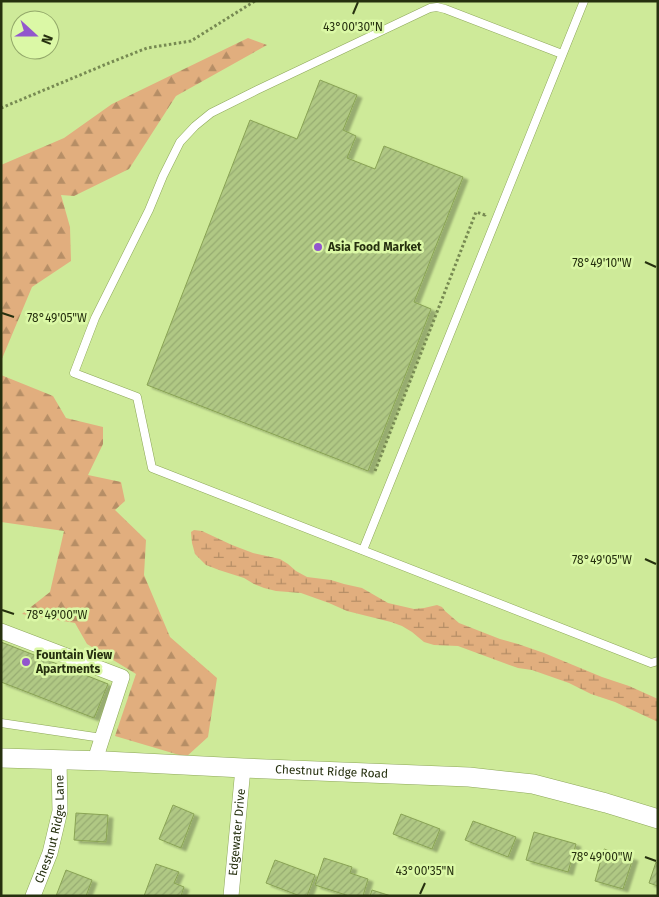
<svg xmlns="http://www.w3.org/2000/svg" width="659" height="897" font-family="'Fira Sans',sans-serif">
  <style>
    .forest { fill: url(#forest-firs) }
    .wetland { fill: url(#wetland-marsh) }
    .building { fill: url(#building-hatch); stroke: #89a354; filter: url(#shadow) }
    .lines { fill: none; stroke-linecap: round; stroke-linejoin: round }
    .service-casing { stroke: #8da759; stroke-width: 9 }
    .minor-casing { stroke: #8da759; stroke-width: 16 }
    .tertiary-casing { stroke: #8da759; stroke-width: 20 }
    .path { stroke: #778a52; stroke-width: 3; stroke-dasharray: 2.5 2.5; stroke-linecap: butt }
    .service { stroke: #fff; stroke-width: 8 }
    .minor { stroke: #fff; stroke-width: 15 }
    .tertiary { stroke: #fff; stroke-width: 19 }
    .ticks { fill: none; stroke: #26300f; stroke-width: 2 }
    .poi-dot { fill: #9256cd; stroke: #dbf8a6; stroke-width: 2 }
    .labels { text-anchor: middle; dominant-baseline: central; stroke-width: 5; stroke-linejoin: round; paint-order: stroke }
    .poi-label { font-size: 12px; font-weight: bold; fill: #26300f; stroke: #dbf8a6; text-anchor: start }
    .street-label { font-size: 12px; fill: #26300f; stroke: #dbf8a6 }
    .ticks-label { font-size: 12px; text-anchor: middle; fill: #26300f; stroke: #dbf8a6; stroke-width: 5; stroke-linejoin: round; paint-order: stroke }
  </style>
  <defs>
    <pattern id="forest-firs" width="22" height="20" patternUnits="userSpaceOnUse" patternTransform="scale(1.25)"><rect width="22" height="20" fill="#e1ae7e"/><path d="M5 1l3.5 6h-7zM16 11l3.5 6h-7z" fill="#b68e66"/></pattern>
    <pattern id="wetland-marsh" width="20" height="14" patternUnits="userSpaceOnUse" patternTransform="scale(1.25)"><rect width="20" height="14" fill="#e1ae7e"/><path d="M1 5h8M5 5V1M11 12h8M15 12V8" fill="none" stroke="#b68e66"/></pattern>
    <pattern id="building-hatch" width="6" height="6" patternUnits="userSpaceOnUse" patternTransform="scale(1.25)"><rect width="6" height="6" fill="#b0c884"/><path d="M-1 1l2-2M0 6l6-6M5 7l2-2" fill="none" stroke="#97ac71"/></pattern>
    <filter id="shadow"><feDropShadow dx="5" dy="3" stdDeviation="1" flood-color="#0004"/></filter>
  </defs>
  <rect width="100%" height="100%" fill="#ceea99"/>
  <g class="forest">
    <polygon points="248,38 267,45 176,96 129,169 74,196 61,195 70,227 71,261 32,287 1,361 1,165 64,138 112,104"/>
    <polygon points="1,375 53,396 66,418 103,427 103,444 88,475 121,482 125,501 115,510 146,540 144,575 170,637 217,678 208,737 186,757 115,736 136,674 87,644 75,623 22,614 50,592 64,531 1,522"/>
  </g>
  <polygon class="wetland" points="194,530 202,531 232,545 253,553 280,559 288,564 296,571 307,577 331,580 344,584 362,588 388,603 414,609 424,608 437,605 442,607 445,611 459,623 500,639 518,644 544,653 602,677 629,686 658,699 658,722 615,702 591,694 569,683 532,670 518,668 504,663 458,646 434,645 424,642 412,632 402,626 391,622 347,611 329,603 301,593 276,591 264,588 254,584 244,578 219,570 206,565 195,554 192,543 191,532"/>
  <g class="building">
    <polygon points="320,80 357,95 343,130 356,136 347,158 375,169 384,146 463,177 414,302 431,309 368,471 147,385 250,120 297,139"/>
    <polygon points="1,642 108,684 94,718 1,682"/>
    <polygon points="173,805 194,814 181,848 159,839"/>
    <polygon points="76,813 108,815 106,842 74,840"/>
    <polygon points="401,814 440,829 432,849 393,834"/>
    <polygon points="473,821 516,837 508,857 465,840"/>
    <polygon points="534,832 576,844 568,872 526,860"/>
    <polygon points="604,849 633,858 623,889 595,881"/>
    <polygon points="324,858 352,867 350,873 368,879 363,896 349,896 315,885"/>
    <polygon points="275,860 315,875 307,896 300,896 266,883"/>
    <polygon points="656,862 658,863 658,886 649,883"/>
    <polygon points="156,864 179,872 174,883 184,887 181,896 144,896"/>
    <polygon points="66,870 92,880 86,896 56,896"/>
    <polygon points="372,890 391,896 370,896"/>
  </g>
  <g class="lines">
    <g class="service-casing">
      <g id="service">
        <polyline points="562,54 445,9 437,7 430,8 257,90 211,113 195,126 180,142 163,176 149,210 95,318 74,373 137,397 152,468 651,663 658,661"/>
        <polyline points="363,550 584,1"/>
        <polyline points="1,723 102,738"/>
      </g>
    </g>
    <g class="minor-casing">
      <g id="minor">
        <polyline points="1,631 122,677 95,760"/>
        <path id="s1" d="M 33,896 L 50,853 L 60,811 L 59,760"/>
        <path id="s2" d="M 231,896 L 243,768"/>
      </g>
    </g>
    <g class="tertiary-casing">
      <g id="tertiary">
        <path id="s3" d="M 1,758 L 105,761 L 243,768 L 469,777 L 533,784 L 606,803 L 658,819"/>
      </g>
    </g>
    <g class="path">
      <polyline points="1,108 109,63 147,48 191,41 255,1"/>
      <polyline points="375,471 476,212 485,215 485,213"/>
    </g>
    <use href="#service" class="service"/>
    <use href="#minor" class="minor"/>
    <use href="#tertiary" class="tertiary"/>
  </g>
  <path class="ticks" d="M 353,14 L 358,2M 645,262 L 656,267M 2,313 L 14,317M 645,559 L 656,564M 2,610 L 14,614M 645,857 L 656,861M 420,894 L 425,883"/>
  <g class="poi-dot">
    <circle cx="318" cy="247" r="5"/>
    <circle cx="26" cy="662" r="5"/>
  </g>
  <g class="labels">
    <g class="poi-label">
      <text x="328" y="247">Asia Food Market</text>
      <text x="36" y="655">Fountain View<tspan x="36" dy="14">Apartments</tspan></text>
    </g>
    <g class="street-label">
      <text stroke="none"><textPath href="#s3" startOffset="331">Chestnut Ridge Road</textPath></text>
      <text stroke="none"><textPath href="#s1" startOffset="70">Chestnut Ridge Lane</textPath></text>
      <text stroke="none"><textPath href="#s2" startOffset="64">Edgewater Drive</textPath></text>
    </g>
  </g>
  <g class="ticks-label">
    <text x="353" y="31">43°00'30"N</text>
    <text x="602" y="267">78°49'10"W</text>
    <text x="57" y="322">78°49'05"W</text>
    <text x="602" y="564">78°49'05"W</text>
    <text x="57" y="619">78°49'00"W</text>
    <text x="602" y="861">78°49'00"W</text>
    <text x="425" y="875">43°00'35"N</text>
  </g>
  <rect width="659" height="897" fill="none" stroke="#26300f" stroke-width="5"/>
  <g transform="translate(35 35) rotate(111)"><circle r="24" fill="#dbf8a6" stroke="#93a86a"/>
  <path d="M0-4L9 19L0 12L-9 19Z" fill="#9256cd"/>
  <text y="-8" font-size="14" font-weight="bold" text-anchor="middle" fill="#26300f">N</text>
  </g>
</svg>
